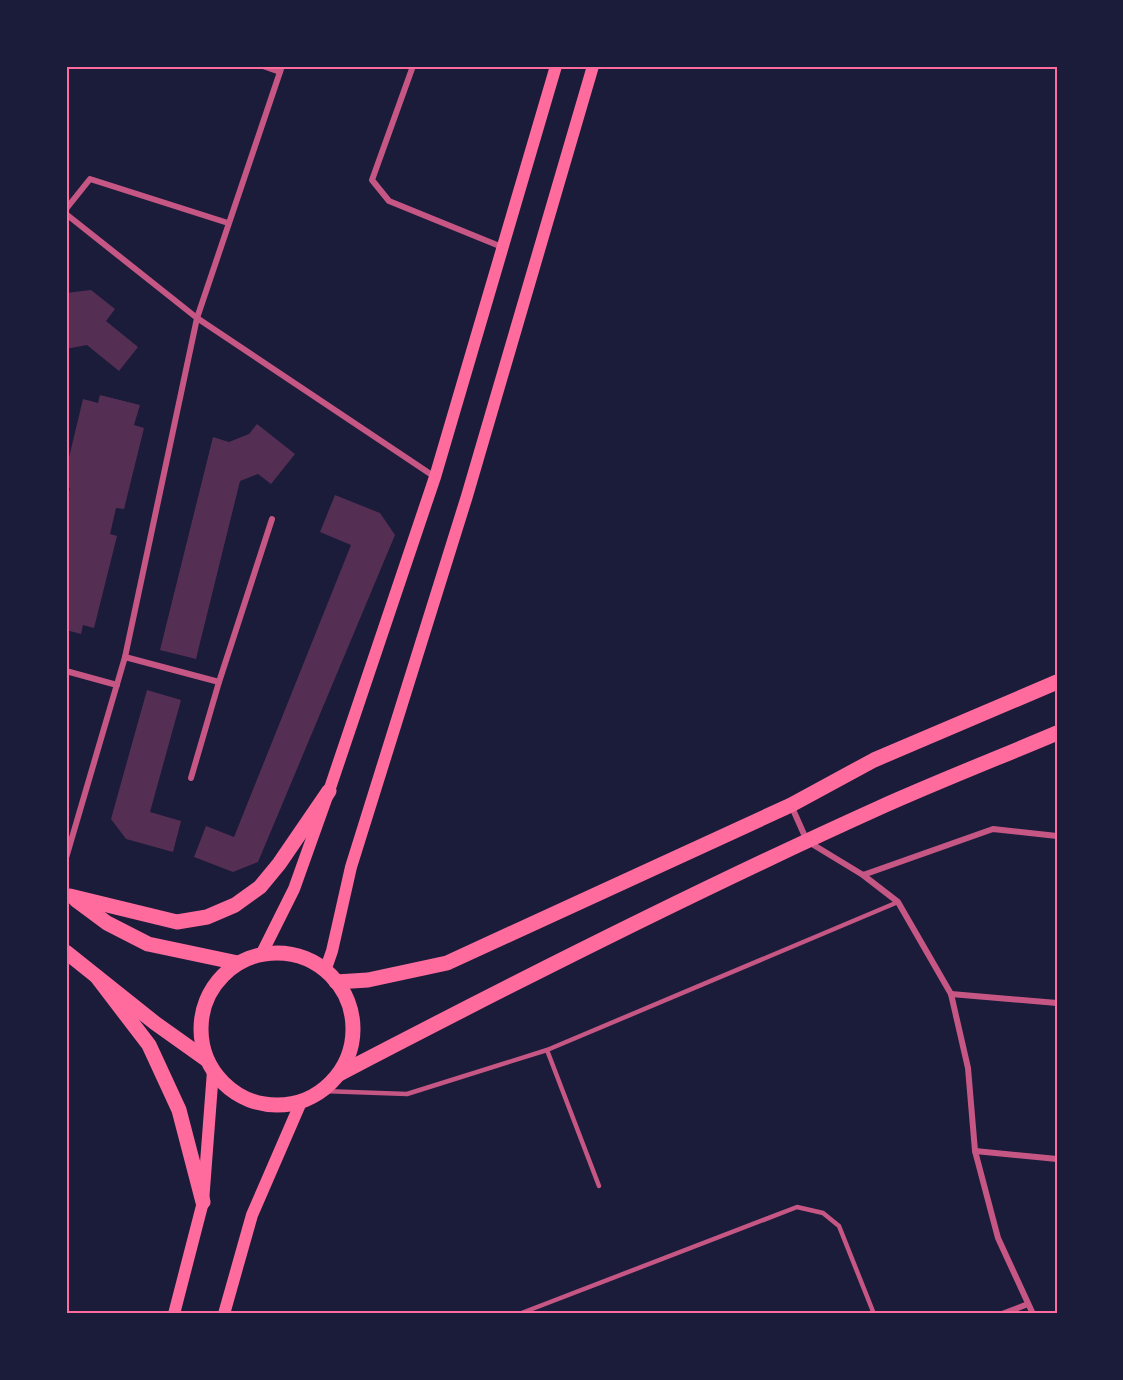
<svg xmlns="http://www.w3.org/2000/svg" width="1123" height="1380" font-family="'Asap Condensed',sans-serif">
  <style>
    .building { fill: #542f53 }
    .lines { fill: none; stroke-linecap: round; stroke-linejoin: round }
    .service { stroke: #c65784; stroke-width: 4.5 }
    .minor { stroke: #c65784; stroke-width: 6 }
    .secondary { stroke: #ff6b9d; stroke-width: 12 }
    .primary { stroke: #ff6b9d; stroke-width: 15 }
    .neatline { fill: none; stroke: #ff6b9d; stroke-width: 2 }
  </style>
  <rect width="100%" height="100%" fill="#1b1b3a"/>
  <g class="building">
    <polygon points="91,290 115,309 106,321 138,347 119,371 87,345 66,349 66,293"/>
    <polygon points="100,395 140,405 134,425 144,428 124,509 116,508 110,534 117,536 94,628 83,625 81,634 66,630 66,503 70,488 66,486 66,470 83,399 98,403"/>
    <polygon points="257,424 295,454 271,484 258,474 240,481 196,659 160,650 213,437 229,442 249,434"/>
    <polygon points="335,495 380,513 395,535 258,862 233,872 194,857 206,826 234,837 351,545 320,532"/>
    <polygon points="147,690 181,700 150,812 181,821 173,852 126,839 111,819"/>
  </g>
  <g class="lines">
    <g class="service">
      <polyline points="547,1050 599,1186"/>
      <polyline points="322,1091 407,1094 547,1050 898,902"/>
      <polyline points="519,1314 797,1207 823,1213 839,1226 874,1314"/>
    </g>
    <g class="minor">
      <polyline points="263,66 280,72"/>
      <polyline points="413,66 372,180 389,201 502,247"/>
      <polyline points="66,209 90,179 228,223"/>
      <polyline points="66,214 197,318 435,477"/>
      <polyline points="125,657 219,682"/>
      <polyline points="66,671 117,685"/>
      <polyline points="191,778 219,682 272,519"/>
      <polyline points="791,805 807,841 863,875 993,829 1057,836"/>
      <polyline points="66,858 125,657 197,318 282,66"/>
      <polyline points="863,875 898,902 951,994 968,1068 975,1151 998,1238 1033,1314"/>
      <polyline points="951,994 1057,1003"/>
      <polyline points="975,1151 1057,1159"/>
      <polyline points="1002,1314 1028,1304"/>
    </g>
    <g class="secondary">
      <polyline points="261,955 294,889 329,791 435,477 556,66"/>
      <polyline points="325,971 332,951 351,867 467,496 593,66"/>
      <polyline points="174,1314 203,1202 213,1071"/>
      <polyline points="224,1314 252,1215 301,1102"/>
    </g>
    <g class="primary">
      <polyline points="70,896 177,922 207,917 235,905 260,887 279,864 329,791"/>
      <polyline points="76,900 107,923 148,944 238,963"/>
      <polyline points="66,952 155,1023 207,1060"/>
      <circle cx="277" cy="1029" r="76"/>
      <polyline points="97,977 149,1045 179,1110 203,1202"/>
      <polyline points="336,982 368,980 447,963 791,805 874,760 1057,682"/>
      <path d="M 339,1074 C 517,981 697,890 881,807 C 939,781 998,758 1057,733"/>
    </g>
  </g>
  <rect width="1123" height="1380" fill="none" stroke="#1b1b3a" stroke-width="135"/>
  <rect x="68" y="68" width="988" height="1244" class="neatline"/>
</svg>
